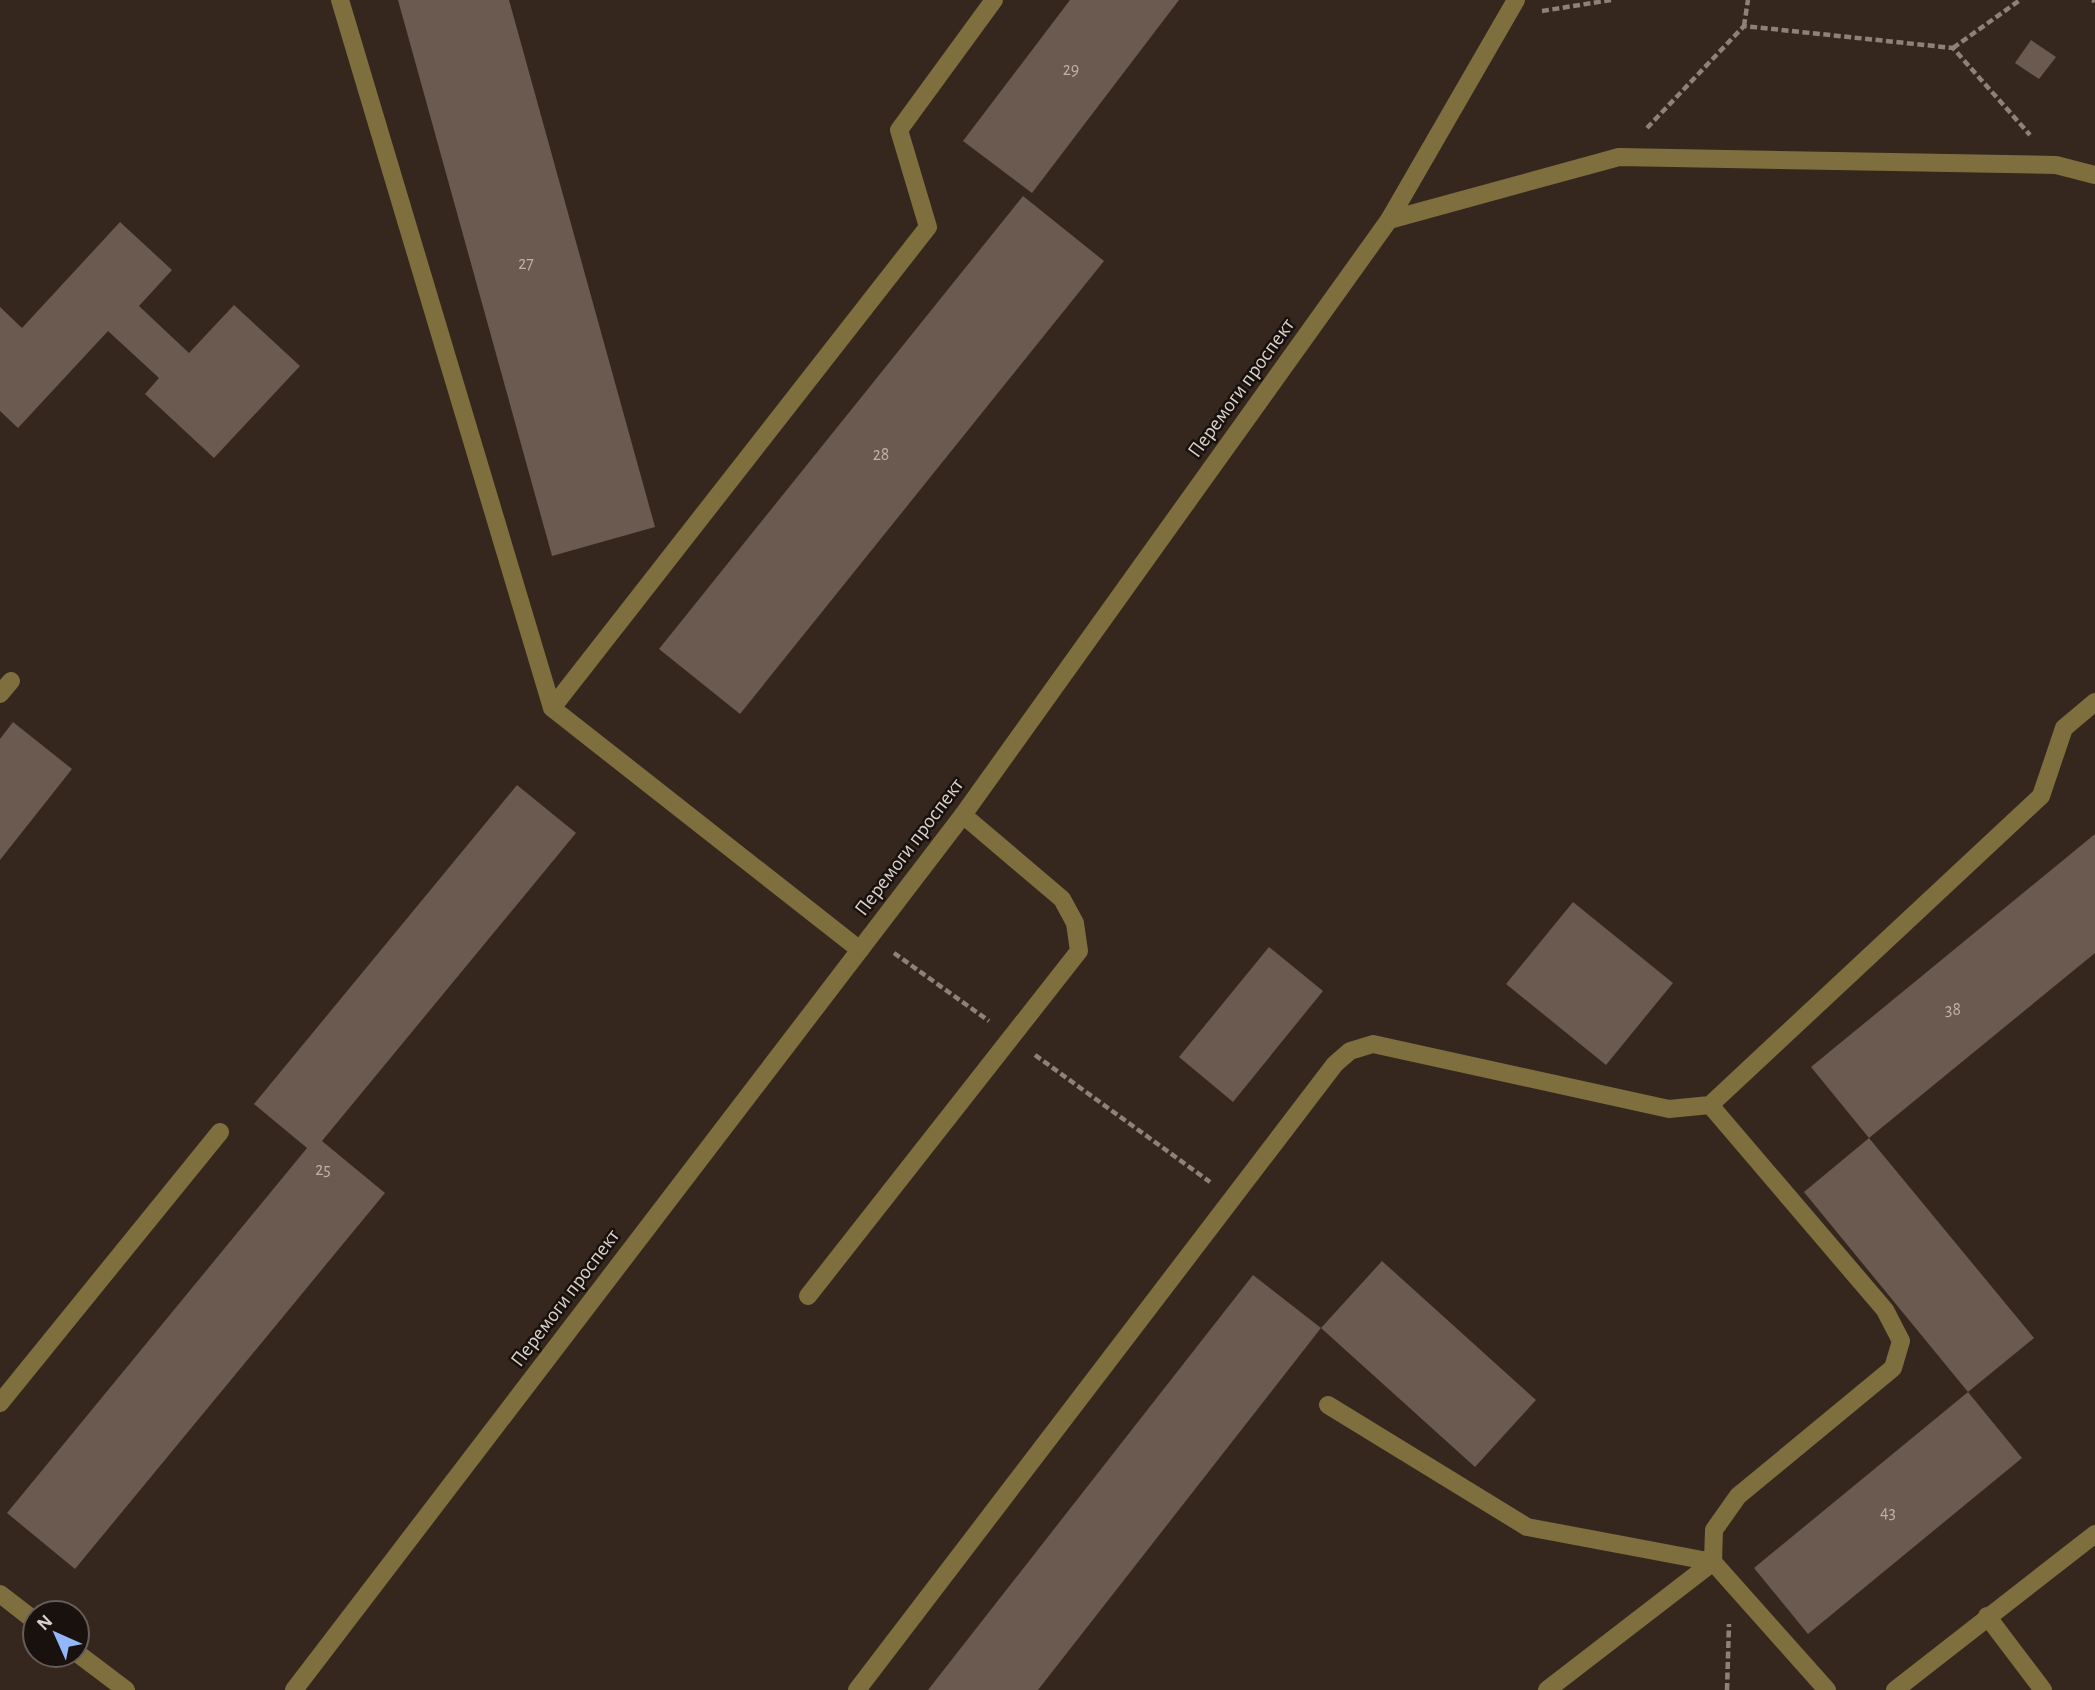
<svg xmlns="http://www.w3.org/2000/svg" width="2095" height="1690" font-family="'Alegreya Sans',sans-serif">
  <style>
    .building { fill: #6a5a4f }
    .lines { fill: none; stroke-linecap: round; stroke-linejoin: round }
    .path { stroke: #8d8179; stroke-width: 4.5; stroke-dasharray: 7 3.5; stroke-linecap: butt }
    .minor { stroke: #7f6f3f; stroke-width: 18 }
    .labels { text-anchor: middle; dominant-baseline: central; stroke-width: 5; stroke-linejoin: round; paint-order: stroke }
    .number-label { font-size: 18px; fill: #beb2ab }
    .street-label { font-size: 21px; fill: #dad0ca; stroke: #18110d }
  </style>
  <rect width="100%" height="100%" fill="#35271d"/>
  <g class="building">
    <polygon points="398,0 509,0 655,527 552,556"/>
    <polygon points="1070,0 1179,0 1032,193 963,141"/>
    <polygon points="2031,40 2056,57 2039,79 2015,63"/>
    <polygon points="1023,196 1104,261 740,714 659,649"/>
    <polygon points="120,222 172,270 139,306 189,353 234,305 300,366 214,458 145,394 159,378 108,331 18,428 0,411 0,307 22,328"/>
    <polygon points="13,722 72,769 0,860 0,739"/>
    <polygon points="517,785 576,833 322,1141 385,1193 75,1569 7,1513 307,1148 254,1104"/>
    <polygon points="2095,834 2095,953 1869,1138 1811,1067"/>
    <polygon points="1573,902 1673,983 1606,1065 1506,984"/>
    <polygon points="1269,947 1323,991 1233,1102 1179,1057"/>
    <polygon points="1869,1138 2034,1338 1968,1392 1804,1192"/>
    <polygon points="1382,1261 1536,1400 1475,1467 1321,1328"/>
    <polygon points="1253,1275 1321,1328 1038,1690 928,1690"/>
    <polygon points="1968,1392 2022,1458 1808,1634 1754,1568"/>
  </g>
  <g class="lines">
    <g class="path">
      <polyline points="2092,0 2095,1"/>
      <polyline points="1542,11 1611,0"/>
      <polyline points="1744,26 1748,0"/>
      <polyline points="1953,48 2020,0"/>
      <polyline points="1647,128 1744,26 1953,48 2030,135"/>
      <polyline points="894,953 989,1021"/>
      <polyline points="1035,1055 1210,1182"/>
      <polyline points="1727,1690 1729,1624"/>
    </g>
    <g class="minor">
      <polyline points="340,0 552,708 860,950"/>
      <polyline points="1389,220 1619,157 2056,165 2095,175"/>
      <polyline points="0,694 11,681"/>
      <polyline points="552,708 928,227 899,130 994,0"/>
      <polyline points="808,1296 1079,951 1075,923 1062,899 963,815"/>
      <polyline points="0,1403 220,1132"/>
      <polyline points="1328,1405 1527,1527 1713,1562 1714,1530 1738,1496 1893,1368 1901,1341 1885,1310 1710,1105"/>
      <polyline points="0,1594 35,1621"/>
      <polyline points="1987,1616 2043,1690"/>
      <polyline points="77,1653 126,1690"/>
      <polyline points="294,1690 963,815 1389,220 1516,0"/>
      <polyline points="857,1690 1335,1064 1350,1051 1373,1044 1669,1109 1710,1105 2041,796 2064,728 2095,702"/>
      <polyline points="1547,1690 1713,1562 1827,1690"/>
      <polyline points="1895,1690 2095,1534"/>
    </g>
  </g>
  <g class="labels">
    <g class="number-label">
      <text x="1071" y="70">29</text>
      <text x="526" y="264">27</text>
      <text x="881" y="455">28</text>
      <text x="1953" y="1010">38</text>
      <text x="323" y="1170">25</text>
      <text x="1888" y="1513">43</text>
    </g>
    <g class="street-label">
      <text transform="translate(1241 388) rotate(-54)">Перемоги проспект</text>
      <text transform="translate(909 847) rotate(-53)">Перемоги проспект</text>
      <text transform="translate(565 1298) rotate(-53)">Перемоги проспект</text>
    </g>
  </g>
  <g transform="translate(56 1634) rotate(315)"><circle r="33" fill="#18110d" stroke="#665d59" stroke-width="2"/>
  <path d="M0-5L12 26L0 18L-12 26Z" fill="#92b7fd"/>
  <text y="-10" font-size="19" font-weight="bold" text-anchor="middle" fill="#dad0ca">N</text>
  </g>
</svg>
